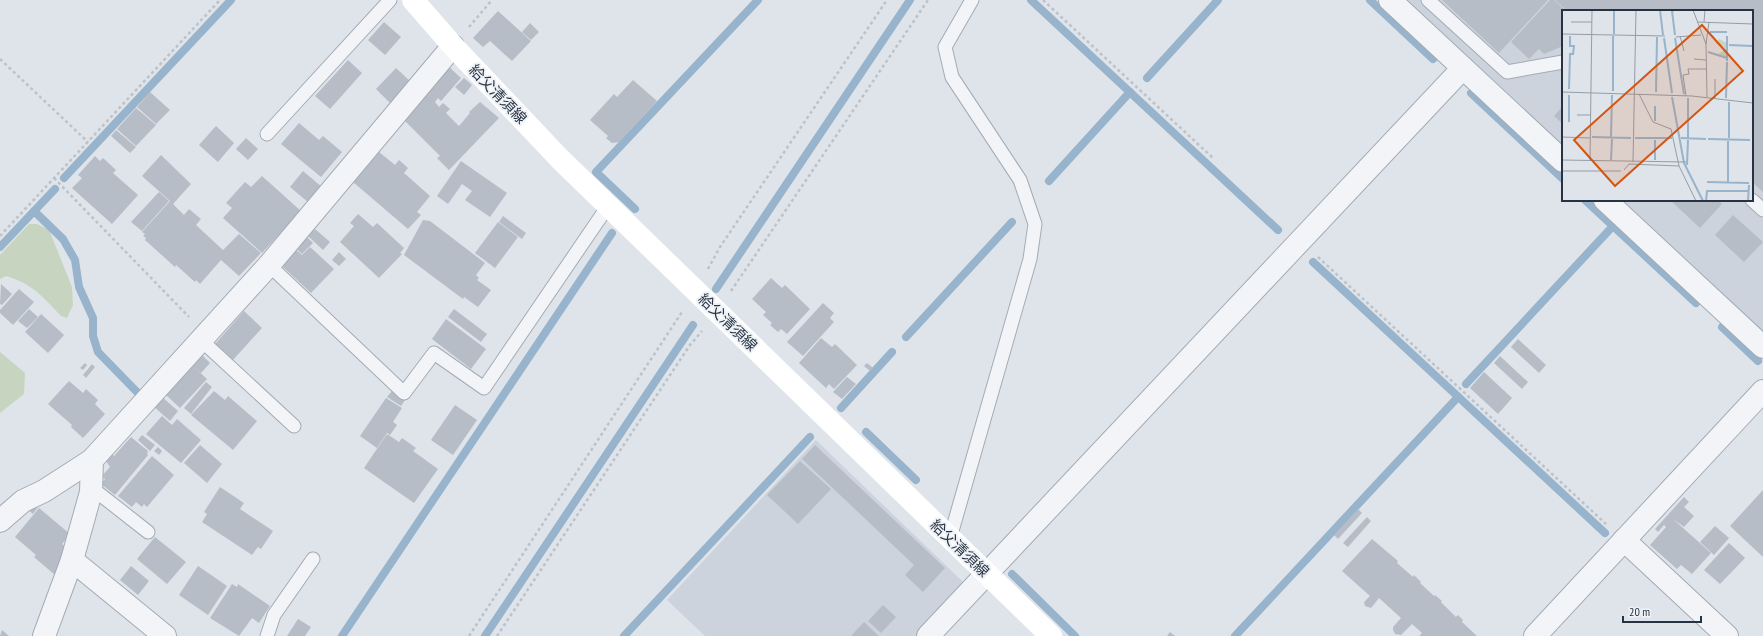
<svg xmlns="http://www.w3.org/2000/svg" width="1763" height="636" font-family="'PT Sans Narrow','Noto Sans JP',sans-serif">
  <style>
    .built { fill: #cdd3dc }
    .green { fill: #c6d4c0 }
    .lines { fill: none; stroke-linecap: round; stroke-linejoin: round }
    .stream { stroke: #97b4cc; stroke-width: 8 }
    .building { fill: #b6bdc7 }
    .service-casing { stroke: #a4abb4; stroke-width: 15 }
    .minor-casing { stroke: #a4abb4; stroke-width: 24 }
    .path { stroke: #bdc2c9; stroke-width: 2.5; stroke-dasharray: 3 3; stroke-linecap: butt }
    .service { stroke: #f2f4f8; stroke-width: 13 }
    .minor { stroke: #f2f4f8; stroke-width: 22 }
    .secondary { stroke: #fff; stroke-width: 22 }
    .labels { text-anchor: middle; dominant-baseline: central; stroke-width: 4; stroke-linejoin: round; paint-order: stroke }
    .street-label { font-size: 15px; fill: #273242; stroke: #eff3f7 }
    .inset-river { fill: none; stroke: #97b4cc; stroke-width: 2 }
    .inset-road { fill: none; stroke: #959da7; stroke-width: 1 }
    .view { fill: #d55511; fill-opacity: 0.15; stroke: #d55511; stroke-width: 2 }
    .inset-edge { fill: none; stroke: #273242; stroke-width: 2 }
  </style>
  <rect width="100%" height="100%" fill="#dfe4ea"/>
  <g class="built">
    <polygon points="1405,0 1763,0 1763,334 1619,200 1752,200 1752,11 1563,11 1563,147"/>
    <polygon points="816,440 964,583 915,636 705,636 667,600"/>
  </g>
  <g class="green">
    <path d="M 29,224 L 37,224 L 49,230 L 58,252 L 72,287 L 73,305 L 67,318 L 61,316 C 42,296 33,284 6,276 L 0,279 L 0,255 Z"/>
    <polygon points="0,352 25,373 24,394 0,413"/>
  </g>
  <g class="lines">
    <g class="stream">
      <polyline points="1031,0 1278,230"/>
      <polyline points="1370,0 1433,59"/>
      <polyline points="1147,78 1218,0"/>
      <polyline points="1471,93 1563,179"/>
      <polyline points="64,178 231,0"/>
      <polyline points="1049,181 1130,92"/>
      <polyline points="1585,200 1696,303"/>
      <polyline points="635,209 596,172 758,0"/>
      <polyline points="34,211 63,239 75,260 79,287 93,318 93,336 98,352 138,393"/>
      <polyline points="0,247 55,189"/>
      <polyline points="1313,262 1605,533"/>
      <polyline points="716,289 910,0"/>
      <polyline points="1722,327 1758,361"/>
      <polyline points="906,337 1012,222"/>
      <polyline points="1466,384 1613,226"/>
      <polyline points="841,408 892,352"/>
      <polyline points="866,432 916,480"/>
      <polyline points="1012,574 1075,636"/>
      <polyline points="342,636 612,233"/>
      <polyline points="485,636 693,325"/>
      <polyline points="624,636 810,437"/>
      <polyline points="1235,636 1458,397"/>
    </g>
  </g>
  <g class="building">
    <polygon points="1442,0 1548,0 1499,53"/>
    <polygon points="1550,0 1554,0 1566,11 1563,11 1563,46 1544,54 1539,49 1529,59 1511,42"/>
    <polygon points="1555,0 1763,0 1763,192 1752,182 1752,11 1567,11"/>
    <polygon points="498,11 531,41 512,61 490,41 483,47 473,38"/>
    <polygon points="384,22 401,37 385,55 368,40"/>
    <polygon points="530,23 539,32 531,40 522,32"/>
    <polygon points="348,60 362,73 330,109 315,96"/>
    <polygon points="448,66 461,78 441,101 438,98 435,102 439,107 443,103 450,109 446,113 459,126 470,113 469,112 480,102 499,118 449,170 437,158 440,156 402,118"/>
    <polygon points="396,68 411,82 391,104 376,89"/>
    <polygon points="464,78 472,85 464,95 455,87"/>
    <polygon points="633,80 657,101 619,142 612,143 606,138 608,136 590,120 614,94 617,97"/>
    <polygon points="150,92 170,110 156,124 137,107"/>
    <polygon points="136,108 156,125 136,146 117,129"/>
    <polygon points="1561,108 1563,109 1563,124 1554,116"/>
    <polygon points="299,123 319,140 323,136 342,152 321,177 281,144"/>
    <polygon points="216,126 234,143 218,162 199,145"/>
    <polygon points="116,130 136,147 130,153 111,136"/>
    <polygon points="246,138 258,149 248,160 236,149"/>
    <polygon points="379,152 395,165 399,160 408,168 404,173 430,196 417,212 421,215 408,229 353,182"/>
    <polygon points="161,155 191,184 173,204 184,215 189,209 201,219 196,225 223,250 239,234 261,253 239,276 221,260 200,284 196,280 195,282 176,265 175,267 145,240 146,238 143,236 145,234 142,232 170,201 142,176"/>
    <polygon points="95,156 100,161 103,158 116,170 113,173 138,195 112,224 72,188 82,178 78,175"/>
    <polygon points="461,161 507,193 490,217 465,200 472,191 462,184 448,204 437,196"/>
    <polygon points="303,171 322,187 309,203 290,187"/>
    <polygon points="262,176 301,211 262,253 223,218 232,208 226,203 245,182 251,187"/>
    <polygon points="159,192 169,201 142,231 131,222"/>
    <polygon points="1670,200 1718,200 1722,204 1700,228"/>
    <polygon points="358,214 373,227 377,223 404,248 400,253 402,254 379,278 340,242 354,226 350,223"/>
    <polygon points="1733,215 1763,242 1744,262 1715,235"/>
    <polygon points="503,216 526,233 522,239 499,222"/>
    <polygon points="423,220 430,221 485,263 476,275 479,278 477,280 491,290 478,307 464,297 463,299 404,255"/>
    <polygon points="498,222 518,237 495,268 475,253"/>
    <polygon points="315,229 330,242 323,250 308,236"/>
    <polygon points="303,233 313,243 302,254 292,245"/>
    <polygon points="310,247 334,269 311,293 282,266 296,250 302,255"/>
    <polygon points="339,252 346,259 339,266 332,260"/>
    <polygon points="771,278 782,288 785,285 810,309 787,334 781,329 778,332 770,325 772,323 763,315 766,312 752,299"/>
    <polygon points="1,284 12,294 2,305 0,304"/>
    <polygon points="19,289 34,302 13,325 0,313 0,310"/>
    <polygon points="823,303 834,313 830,318 834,322 803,356 787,342"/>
    <polygon points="29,309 38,317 27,328 18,321"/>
    <polygon points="454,309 487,334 481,342 448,317"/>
    <polygon points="244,311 262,328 233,360 215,344"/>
    <polygon points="41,314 64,335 48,353 25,332"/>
    <polygon points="446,319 486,349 471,369 432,339"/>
    <polygon points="821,338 832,347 835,344 857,365 834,389 829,384 826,388 799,363"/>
    <polygon points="1518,339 1546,365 1539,373 1511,347"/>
    <polygon points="202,355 210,363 201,373 194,367 207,379 180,408 165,394 191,365 193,366"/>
    <polygon points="1500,356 1528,382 1522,389 1494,363"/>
    <polygon points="85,363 87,365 83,370 80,368"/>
    <polygon points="867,363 873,368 870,371 864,366"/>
    <polygon points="92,364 95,367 86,378 83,375"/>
    <polygon points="1484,372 1512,398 1498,414 1470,388"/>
    <polygon points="847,377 856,384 842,399 833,392"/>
    <polygon points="69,381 83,393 86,389 98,400 95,404 105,414 83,438 71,427 72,425 48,404"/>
    <polygon points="206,382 212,387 191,414 184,408"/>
    <polygon points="214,391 225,400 228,396 257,421 233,450 191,415"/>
    <polygon points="392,391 405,400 401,406 387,397"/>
    <polygon points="161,396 178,411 170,421 153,406"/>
    <polygon points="386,398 402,408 393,422 397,425 390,435 386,432 387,433 377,448 360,436"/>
    <polygon points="455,405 477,420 453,455 431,440"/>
    <polygon points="162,416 172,425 177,419 201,440 181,463 146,434"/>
    <polygon points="387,434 399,442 402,438 416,448 413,451 438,469 414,503 364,468"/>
    <polygon points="142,435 155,445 150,451 138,440"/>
    <polygon points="131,437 148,451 147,454 148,455 115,495 101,484 105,479 102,476 110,467 106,461 112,454 114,456"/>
    <polygon points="200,445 222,464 207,483 184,463"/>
    <polygon points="815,445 945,568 923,592 905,575 914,565 802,459"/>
    <polygon points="158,447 162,451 159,455 154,451"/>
    <polygon points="152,456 174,475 147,507 144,504 142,507 136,502 132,507 118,496"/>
    <polygon points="800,461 831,489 798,524 767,495"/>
    <polygon points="220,487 244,503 240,509 273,531 261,549 258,547 252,555 202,522 207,514 204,512"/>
    <polygon points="1763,490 1763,557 1730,526"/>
    <polygon points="1684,497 1689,502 1684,507 1694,516 1684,527 1673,519 1711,553 1692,574 1681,565 1677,569 1650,545 1666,527 1664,525 1658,532 1655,529"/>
    <polygon points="32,503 38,507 33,514 27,509"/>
    <polygon points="39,508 70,534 62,544 66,547 55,575 34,557 36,555 15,537"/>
    <polygon points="1358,509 1362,513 1338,539 1334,535"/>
    <polygon points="1367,517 1371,521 1348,547 1343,543"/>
    <polygon points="1715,526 1729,538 1714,555 1700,542"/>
    <polygon points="155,537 186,562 167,584 137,559"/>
    <polygon points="1372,539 1398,561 1397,563 1413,577 1414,575 1421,582 1420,583 1434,596 1435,595 1442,601 1441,602 1456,617 1458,615 1463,620 1462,622 1477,636 1419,636 1422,633 1412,624 1401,635 1395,634 1393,630 1393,627 1401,618 1379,598 1371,608 1365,606 1364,602 1370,596 1342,571"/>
    <polygon points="1729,543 1745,558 1720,584 1704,570"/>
    <polygon points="131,566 149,581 138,595 120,580"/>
    <polygon points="198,566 227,586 208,615 179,595"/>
    <polygon points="232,584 237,587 238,584 270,606 259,623 252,618 239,636 210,618"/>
    <polygon points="883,605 896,617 881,633 868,621"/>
    <polygon points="298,619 311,627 305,636 287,636"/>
    <polygon points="864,622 879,636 851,636"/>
    <polygon points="2,630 9,636 0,636"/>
    <polygon points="1170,632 1175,636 1167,636"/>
  </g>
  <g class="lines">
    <g class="service-casing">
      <g id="service">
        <polyline points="1428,0 1507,72 1563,62"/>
        <polyline points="267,134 390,0"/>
        <polyline points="1752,200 1763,210"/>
        <polyline points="269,265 404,393 434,353 484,388 608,206"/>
        <polyline points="201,340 294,426"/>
        <polyline points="91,492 97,492 148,532"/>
        <polyline points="950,538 1030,259 1035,224 1020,180 952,77 945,47 972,0"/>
        <polyline points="267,636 274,615 313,559"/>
      </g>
    </g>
    <g class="minor-casing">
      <g id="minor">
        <polyline points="1390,0 1563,161"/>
        <polyline points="1605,200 1763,347"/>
        <polyline points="0,521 23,501 44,491 92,460"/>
        <polyline points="1624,540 1727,636"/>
        <polyline points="72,560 165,636"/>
        <polyline points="44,636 72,560 91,492 92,460 269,265 453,46"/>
        <polyline points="928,636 1463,68"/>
        <polyline points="1535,636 1763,391"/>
      </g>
    </g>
    <g class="path">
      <polyline points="1043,0 1213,158"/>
      <polyline points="469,27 492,0"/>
      <polyline points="0,59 88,142"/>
      <polyline points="54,178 189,317"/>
      <polyline points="0,236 220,0"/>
      <polyline points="1318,257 1606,524"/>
      <polyline points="708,269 720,247 887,0"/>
      <polyline points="731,291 928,0"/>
      <polyline points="469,636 682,312"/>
      <polyline points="497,636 690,345 702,331"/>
    </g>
    <use href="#service" class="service"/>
    <use href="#minor" class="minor"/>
    <polyline class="secondary" points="413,0 453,46 560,159 1051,636"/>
  </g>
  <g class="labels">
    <g class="street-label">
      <text transform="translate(498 94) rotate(46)">給父清須線</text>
      <text transform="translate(728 322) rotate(44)">給父清須線</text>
      <text transform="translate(960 548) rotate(44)">給父清須線</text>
    </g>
  </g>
  <g transform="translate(1562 10)">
    <rect width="191" height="191" fill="#dfe4ea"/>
    <path d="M 157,29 L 165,33 L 164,47 L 156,44 L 163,40 L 161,36 L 154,34 Z" fill="#c6d4c0"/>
    <path class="inset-river" d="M 98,0 L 101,25M 112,0 L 110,1 L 113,25M 148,22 L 165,22M 52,24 L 52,0M 102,28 L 110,83M 113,28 L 122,84M 167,35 L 191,36M 146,42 L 165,48M 165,51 L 165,26M 7,79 L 8,44 L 11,44 L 12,36 L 8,36 L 8,26M 51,81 L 51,26M 94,82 L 95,27M 110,87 L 122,153 L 141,191M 164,88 L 165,52M 93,111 L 93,96M 7,112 L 7,85M 30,127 L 69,128M 49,127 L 50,85M 73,128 L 110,128M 119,128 L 144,129M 167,128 L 167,92M 126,129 L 126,88M 146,129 L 188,130M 49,150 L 50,129M 93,150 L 93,130M 125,155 L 126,130M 145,172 L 187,173M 166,173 L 166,131M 144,191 L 145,181 L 186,181M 186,191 L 187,175"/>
    <path class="inset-road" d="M 131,0 L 144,34 L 145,87M 9,12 L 30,12M 135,12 L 191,14M 142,12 L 143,0M 0,24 L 103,26M 118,26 L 122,41M 114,27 L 139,25M 144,34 L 147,12M 132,49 L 144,50M 0,82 L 130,86 L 191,93M 77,84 L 91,112 L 109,119 L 117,156 L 134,191M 124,86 L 121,65 L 127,64 L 126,59 L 144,59M 153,88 L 153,69M 15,105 L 28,105M 0,127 L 28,128M 0,150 L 124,152M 28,151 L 30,0M 71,152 L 74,0M 62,160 L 67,154 L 117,156M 0,161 L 59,161"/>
    <path class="view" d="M 140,15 L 181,61 L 53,176 L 12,130 Z"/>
    <rect width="191" height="191" class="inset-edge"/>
  </g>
  <path d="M1623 616v6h78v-6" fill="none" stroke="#273242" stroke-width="2"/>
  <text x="1629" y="616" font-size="12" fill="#273242" stroke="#eff3f7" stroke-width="3" paint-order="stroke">20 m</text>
</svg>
